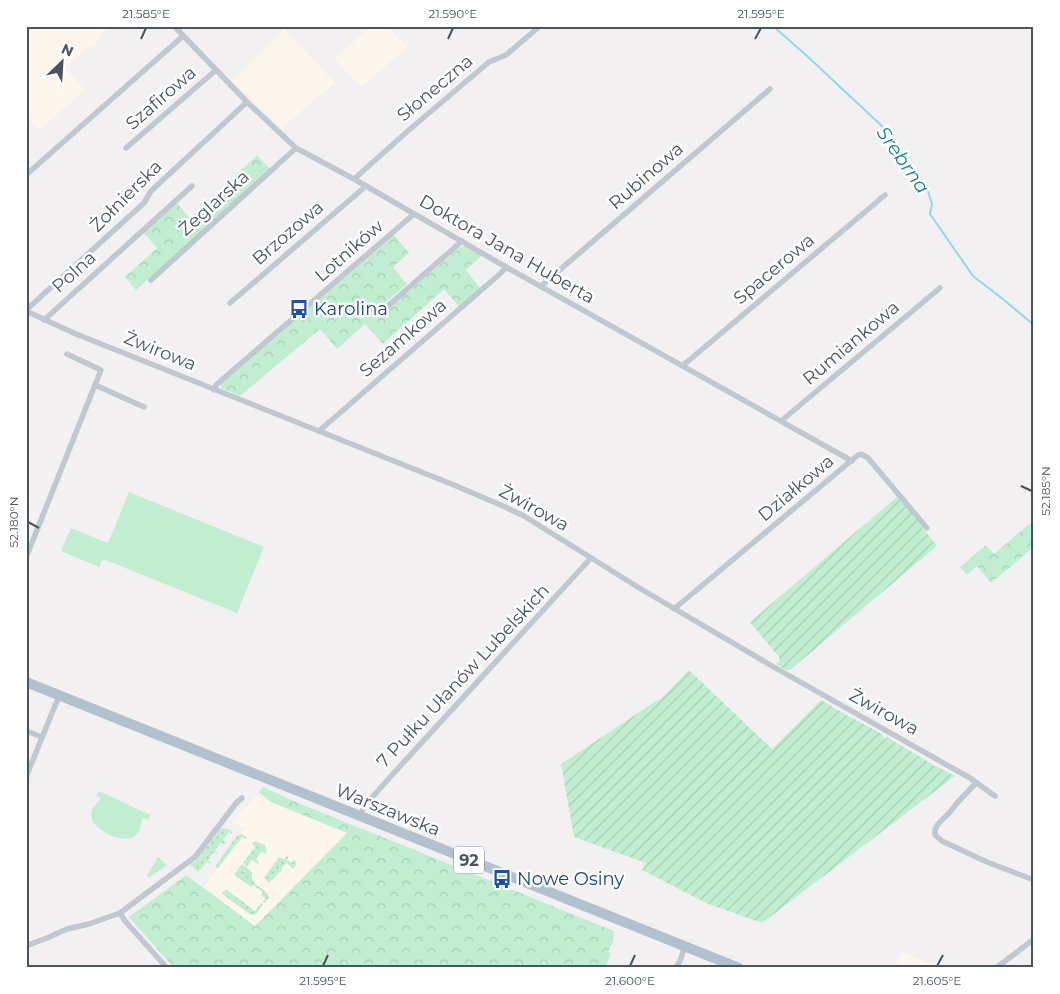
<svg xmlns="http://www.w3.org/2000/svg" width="1060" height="994" font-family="Montserrat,sans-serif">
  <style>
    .commercial { fill: #fcf6ec }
    .grass { fill: url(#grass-dots) }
    .forest { fill: url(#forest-crowns) }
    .park { fill: url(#park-tufts) }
    .garden { fill: url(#garden-furrows) }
    .pitch { fill: #c1eed1 }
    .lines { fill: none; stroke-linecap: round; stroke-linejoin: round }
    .stream { stroke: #91d9e9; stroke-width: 2 }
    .street { stroke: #bfc8ce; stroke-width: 5.5 }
    .primary { stroke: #b2c1ce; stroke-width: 10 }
    .ticks { fill: none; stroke: #49545d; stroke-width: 2 }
    .labels { text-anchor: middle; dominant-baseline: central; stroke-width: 5; stroke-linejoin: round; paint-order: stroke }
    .shield { fill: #fff; stroke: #80878e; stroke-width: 1 }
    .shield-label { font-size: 16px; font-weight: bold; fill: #49545d }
    .street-label { font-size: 18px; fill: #49545d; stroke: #fff }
    .transit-label { font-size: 18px; fill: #164399; stroke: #fff; text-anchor: start }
    .water-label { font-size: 19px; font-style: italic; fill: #138197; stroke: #fff }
    .neatline { fill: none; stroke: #49545d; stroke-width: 2 }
    .ticks-label { font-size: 12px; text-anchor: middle; fill: #49545d }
  </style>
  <defs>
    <pattern id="grass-dots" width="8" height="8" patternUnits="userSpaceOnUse" patternTransform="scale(1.25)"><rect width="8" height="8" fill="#c1eed1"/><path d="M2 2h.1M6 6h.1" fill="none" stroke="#a7ceb6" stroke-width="1.8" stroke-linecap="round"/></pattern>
    <pattern id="forest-crowns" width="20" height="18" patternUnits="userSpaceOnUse" patternTransform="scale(1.25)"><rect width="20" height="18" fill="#c1eed1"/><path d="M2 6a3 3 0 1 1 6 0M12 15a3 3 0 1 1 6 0" fill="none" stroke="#a7ceb6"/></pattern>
    <pattern id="park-tufts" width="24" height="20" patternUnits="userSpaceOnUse" patternTransform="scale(1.25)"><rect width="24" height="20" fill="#c1eed1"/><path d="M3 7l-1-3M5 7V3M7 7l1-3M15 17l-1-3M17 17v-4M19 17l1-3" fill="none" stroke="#a7ceb6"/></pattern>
    <pattern id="garden-furrows" width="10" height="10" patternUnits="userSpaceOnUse" patternTransform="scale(1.25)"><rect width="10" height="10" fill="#c1eed1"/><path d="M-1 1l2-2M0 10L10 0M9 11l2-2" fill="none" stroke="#a7ceb6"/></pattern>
  </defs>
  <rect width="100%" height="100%" fill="#f3f0f1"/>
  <g class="commercial">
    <polygon points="26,26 111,26 98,38 97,42 92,47 87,47 65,67 85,90 39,130 26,116"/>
    <polygon points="372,26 387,26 407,48 393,60 388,61 386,66 363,85 358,85 334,58"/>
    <polygon points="284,29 303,48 335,83 281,128 255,103 252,98 250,97 232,81"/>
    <polygon points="256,796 347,833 255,926 204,887 218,869 216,866 245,828 232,823 245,807 247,808"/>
    <polygon points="901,952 914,957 940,968 895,968"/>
  </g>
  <g class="grass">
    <polygon points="223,828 231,830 232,833 232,834 229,832 223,840 226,843 225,845 221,842 215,850 218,853 218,854 214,852 208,860 211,863 210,864 207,862 201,869 200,869 198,872 190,865 196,861 220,829"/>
    <polygon points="241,834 247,837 246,839 242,837 218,868 215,866 236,837"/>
    <polygon points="255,841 265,845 267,851 265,854 262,851 256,859 259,862 258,864 252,860 247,867 243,863 255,847 252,844"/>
    <polygon points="287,856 288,857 287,860 292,863 294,859 297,864 293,869 287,863 281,868 282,870 269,883 264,878 279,857 284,859"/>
    <path d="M 242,864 L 252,872 C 249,887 264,885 269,897 L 265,903 L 263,902 L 265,898 L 261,895 L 263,892 L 253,885 L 251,887 L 234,875 Z"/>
    <polygon points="226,889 255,911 261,903 263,905 256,914 251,915 222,894"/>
  </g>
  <g class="forest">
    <polygon points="257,155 270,169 136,290 125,277 157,248 143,232 176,202 190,218"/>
    <polygon points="394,235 409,253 393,267 407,284 377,310 381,315 460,247 465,246 482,255 466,270 480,288 459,307 444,289 383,344 365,324 337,349 320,329 240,396 221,388 221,384"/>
    <polygon points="1034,520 1034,547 991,583 977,566 967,575 960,567 986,545 994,554"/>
    <polygon points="263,787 291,800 614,931 613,942 608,952 611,953 605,968 174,968 129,917 186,875 255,926 347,833 271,802 259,792"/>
  </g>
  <polygon class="park" points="158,857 167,865 149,878 147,875"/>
  <g class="garden">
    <polygon points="898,496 937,546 790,670 786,670 776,664 780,661 779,657 750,622"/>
    <polygon points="689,670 772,749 821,700 841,712 882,734 885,739 887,737 932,764 934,766 936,766 955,776 762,923 706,903 642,870 646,863 574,837 561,764 659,699 661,699"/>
  </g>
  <g class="pitch">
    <polygon points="129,492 264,547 237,613 103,559 99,567 61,551 71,528 108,543"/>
    <path d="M 99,791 L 150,815 L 148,820 L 143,818 C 140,824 141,832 135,836 C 124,845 91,830 91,815 C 91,807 98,804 101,798 L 96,796 Z"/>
  </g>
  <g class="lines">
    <polyline class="stream" points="773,26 806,55 884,128 927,188 932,204 930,214 973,276 1004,300 1034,325"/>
    <g class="street">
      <polyline points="174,26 247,102 296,148 354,179 506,267 852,461"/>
      <polyline points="126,148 216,70"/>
      <polyline points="26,175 183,36"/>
      <polyline points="354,179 409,130 489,62 506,55 540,26"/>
      <polyline points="151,280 296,148"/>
      <polyline points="541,286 770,89"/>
      <polyline points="230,303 366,186"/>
      <polyline points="26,310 144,203 151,191 247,102"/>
      <polyline points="26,311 76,334 454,485 503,506 524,516 641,589 772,666 970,778 995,796"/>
      <polyline points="381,312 462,241"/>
      <polyline points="44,320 192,186"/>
      <polyline points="682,365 687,362 885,195"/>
      <polyline points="95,385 144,407"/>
      <polyline points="214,390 216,385 414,214"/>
      <polyline points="781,421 940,288"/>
      <polyline points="319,431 501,273 506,267"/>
      <polyline points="27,555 101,370 67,354"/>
      <polyline points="674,609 858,455 861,454 868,458 927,528"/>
      <polyline points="26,731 42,737"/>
      <polyline points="26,777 59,696"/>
      <polyline points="976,783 957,803 950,812 938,824 935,830 935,835 942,841 987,862 1034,880"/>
      <polyline points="359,815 368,802 392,775 591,558"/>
      <polyline points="120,913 125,921 167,968"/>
      <polyline points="26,946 47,938 67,929 89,924 120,913 195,857 237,802 242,798"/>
      <polyline points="675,968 680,961 685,946"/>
      <polyline points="996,968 1034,939"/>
    </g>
    <polyline class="primary" points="26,682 739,968"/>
  </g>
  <path class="ticks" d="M 141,39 L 146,28M 448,39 L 453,28M 755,39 L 761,28M 1021,486 L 1032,491M 28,522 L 39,528M 323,966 L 328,955M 630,966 L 635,955M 937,966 L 943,955"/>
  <defs>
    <g id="bus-bare" transform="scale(1.5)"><path d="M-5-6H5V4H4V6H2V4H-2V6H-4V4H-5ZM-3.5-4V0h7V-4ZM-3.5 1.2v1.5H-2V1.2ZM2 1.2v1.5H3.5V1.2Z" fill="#1a4fb4" stroke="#fff" stroke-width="2.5" paint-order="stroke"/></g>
  </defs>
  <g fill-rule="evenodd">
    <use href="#bus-bare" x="299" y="309"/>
    <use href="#bus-bare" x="502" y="879"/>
  </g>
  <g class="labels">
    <rect class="shield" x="454" y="846.5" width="30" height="27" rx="4"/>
    <g class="shield-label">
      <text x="469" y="860">92</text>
    </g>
    <g class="street-label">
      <text transform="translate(435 88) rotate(-40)">Słoneczna</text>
      <text transform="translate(161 98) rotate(-41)">Szafirowa</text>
      <text transform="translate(646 176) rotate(-41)">Rubinowa</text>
      <text transform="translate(126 196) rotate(-45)">Żołnierska</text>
      <text transform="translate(214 203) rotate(-42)">Żeglarska</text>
      <text transform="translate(288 233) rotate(-41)">Brzozowa</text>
      <text transform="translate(507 249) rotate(30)">Doktora Jana Huberta</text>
      <text transform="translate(349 251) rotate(-41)">Lotników</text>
      <text transform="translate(774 269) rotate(-40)">Spacerowa</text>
      <text transform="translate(74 272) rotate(-42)">Polna</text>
      <text transform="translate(403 338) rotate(-41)">Sezamkowa</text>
      <text transform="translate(851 343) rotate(-40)">Rumiankowa</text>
      <text transform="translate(160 351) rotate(22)">Żwirowa</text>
      <text transform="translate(796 488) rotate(-40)">Działkowa</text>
      <text transform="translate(534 508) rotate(29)">Żwirowa</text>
      <text transform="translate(463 676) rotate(-47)">7 Pułku Ułanów Lubelskich</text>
      <text transform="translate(884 712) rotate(29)">Żwirowa</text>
      <text transform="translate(388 810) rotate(22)">Warszawska</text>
    </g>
    <g class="transit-label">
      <text x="314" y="309">Karolina</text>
      <text x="517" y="879">Nowe Osiny</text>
    </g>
    <g class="water-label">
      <text transform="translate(903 160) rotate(55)">Srebrna</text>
    </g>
  </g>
  <rect width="1060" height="994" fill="none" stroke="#ffffff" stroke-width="55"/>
  <g transform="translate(62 62) rotate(25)" stroke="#ffffff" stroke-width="4" paint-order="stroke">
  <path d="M0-4L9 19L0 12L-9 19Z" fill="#49545d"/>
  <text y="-8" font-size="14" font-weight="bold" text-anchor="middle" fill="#49545d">N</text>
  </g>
  <rect x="28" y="28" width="1004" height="938" class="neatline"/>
  <g class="ticks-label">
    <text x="146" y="18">21.585°E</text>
    <text x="453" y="18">21.590°E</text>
    <text x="761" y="18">21.595°E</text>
    <text transform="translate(1046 491) rotate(-90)" y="4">52.185°N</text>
    <text transform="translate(14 522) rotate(-90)" y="4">52.180°N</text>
    <text x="323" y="985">21.595°E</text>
    <text x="630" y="985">21.600°E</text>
    <text x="937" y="985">21.605°E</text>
  </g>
</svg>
